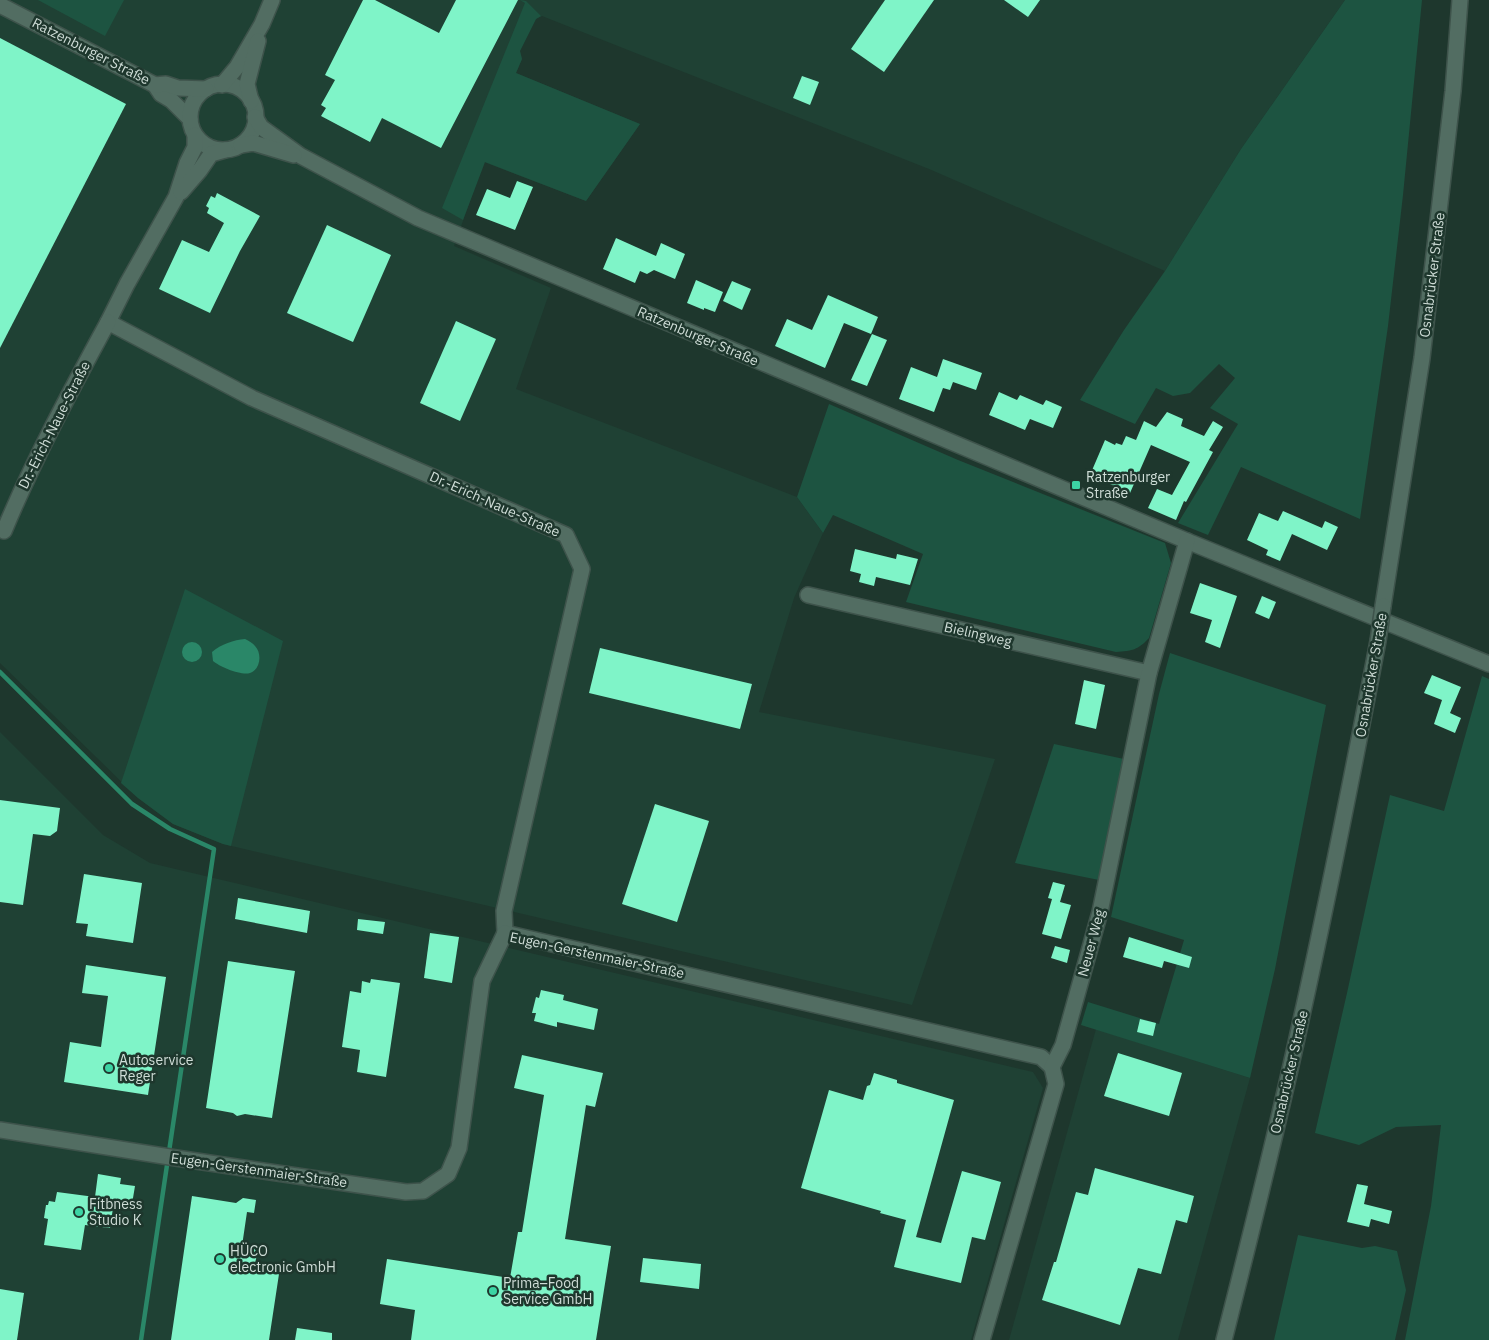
<svg xmlns="http://www.w3.org/2000/svg" width="1489" height="1340" font-family="'IBM Plex Sans',sans-serif">
  <style>
    .built { fill: #1f4134 }
    .green { fill: #1d5441 }
    .water { fill: #2a8768 }
    .lines { fill: none; stroke-linecap: round; stroke-linejoin: round }
    .stream { stroke: #2a8768; stroke-width: 4.5 }
    .building { fill: #7ff4c8 }
    .minor-casing { stroke: #3e534b; stroke-width: 18 }
    .secondary-casing { stroke: #3e534b; stroke-width: 18 }
    .minor { stroke: #526d62; stroke-width: 15 }
    .secondary { stroke: #526d62; stroke-width: 15 }
    .secondary-bridge-casing { stroke: #3e534b; stroke-width: 18; stroke-linecap: butt }
    .secondary-bridge { stroke: #526d62; stroke-width: 15 }
    .poi-dot { fill: #3cd4a4; stroke: #1e372d; stroke-width: 2 }
    .labels { text-anchor: middle; dominant-baseline: central; stroke-width: 5; stroke-linejoin: round; paint-order: stroke }
    .street-label { font-size: 14px; fill: #cfddd7; stroke: #1e372d }
    .poi-label { font-size: 14px; fill: #cfddd7; stroke: #1e372d; text-anchor: start }
  </style>
  <rect width="100%" height="100%" fill="#1e372d"/>
  <g class="built">
    <polygon points="0,0 1345,0 1241,149 1165,271 929,169 542,16 536,19 520,51 522,59 516,73 640,124 586,201 484,162 454,246 551,288 516,389 797,497 823,533 794,598 759,712 995,759 912,1005 223,844 173,824 138,798 0,663"/>
    <polygon points="0,732 103,835 150,863 1033,1072 1043,1088 971,1340 0,1340"/>
    <polygon points="1096,1029 1250,1078 1178,1340 1009,1340"/>
  </g>
  <g class="green">
    <polygon points="38,0 124,0 105,36"/>
    <polygon points="520,0 526,1 541,16 536,19 520,51 522,59 516,73 640,124 586,201 485,162 463,220 442,208 525,3"/>
    <polygon points="1345,0 1422,0 1403,195 1388,326 1360,519 1241,467 1208,535 1178,523 1238,424 1210,408 1235,378 1219,364 1190,393 1173,396 1156,388 1135,424 1080,400 1124,330 1165,271 1241,149"/>
    <path d="M 829,404 L 958,460 L 1165,543 L 1171,563 L 1149,638 C 1138,650 1132,651 1116,652 L 906,602 L 923,554 L 833,515 L 823,533 L 797,497 Z"/>
    <polygon points="185,589 283,641 231,846 223,844 173,824 138,798 121,783"/>
    <polygon points="1170,653 1326,705 1275,969 1250,1078 1081,1025 1088,1002 1159,1024 1184,940 1111,917 1159,694"/>
    <polygon points="1482,676 1489,679 1489,1340 1405,1340 1431,1206 1441,1125 1396,1127 1359,1145 1315,1133 1347,993 1390,795 1444,811"/>
    <polygon points="1054,744 1124,759 1099,880 1015,863"/>
    <polygon points="1298,1235 1362,1248 1375,1246 1397,1251 1406,1290 1395,1340 1274,1340"/>
  </g>
  <g class="water">
    <path d="M 245,639 C 249,641 253,643 255,646 C 262,653 261,669 250,673 C 242,676 220,667 213,661 L 212,652 C 221,644 234,640 245,639 Z"/>
    <circle cx="192" cy="652" r="10"/>
  </g>
  <g class="lines">
    <polyline class="stream" points="0,672 132,804 170,829 214,849 141,1340"/>
  </g>
  <g class="building">
    <polygon points="363,0 375,0 439,33 456,0 518,0 441,148 382,118 370,142 321,116 326,108 321,105 335,80 325,75"/>
    <polygon points="885,0 934,0 884,72 851,49"/>
    <polygon points="1004,0 1040,0 1028,17"/>
    <polygon points="0,38 126,104 0,348"/>
    <polygon points="802,76 819,82 810,105 793,98"/>
    <polygon points="517,181 533,187 515,230 476,215 487,189 510,198"/>
    <polygon points="217,193 260,216 240,251 210,313 159,289 182,240 209,252 224,223 207,213 209,208 206,206 211,196 215,198"/>
    <polygon points="327,225 391,255 353,342 287,313"/>
    <polygon points="616,238 656,256 661,243 685,254 675,279 654,270 647,274 640,271 635,283 603,269"/>
    <polygon points="696,280 723,292 715,312 704,308 704,310 687,303"/>
    <polygon points="732,281 751,289 742,310 723,301"/>
    <polygon points="828,295 878,317 871,334 844,323 825,368 775,346 787,319 812,330"/>
    <polygon points="456,321 496,339 460,421 420,403"/>
    <polygon points="872,334 887,340 867,386 851,380"/>
    <polygon points="943,359 982,373 976,390 953,382 950,390 943,388 934,412 899,399 911,367 937,377"/>
    <polygon points="999,392 1017,400 1020,395 1043,405 1046,400 1062,407 1053,428 1030,419 1025,430 989,415"/>
    <polygon points="1167,412 1183,419 1181,426 1204,436 1213,421 1223,427 1209,450 1213,452 1186,502 1184,501 1176,520 1148,508 1157,489 1172,495 1190,462 1151,445 1130,493 1090,475 1105,440 1115,445 1116,443 1122,445 1126,436 1136,440 1144,421 1156,427"/>
    <polygon points="1283,511 1322,528 1325,521 1338,527 1327,550 1292,534 1280,561 1266,555 1268,550 1247,540 1259,513 1278,521"/>
    <polygon points="855,549 896,559 897,554 918,559 910,585 876,577 874,586 859,582 861,574 850,571"/>
    <polygon points="1200,583 1237,596 1220,648 1205,642 1212,620 1190,613"/>
    <polygon points="1262,596 1276,602 1269,619 1255,613"/>
    <polygon points="600,648 752,684 740,729 589,693"/>
    <polygon points="1432,675 1461,687 1450,713 1461,718 1455,733 1434,724 1442,700 1424,693"/>
    <polygon points="1084,680 1105,685 1096,729 1075,724"/>
    <polygon points="0,800 60,808 57,831 50,836 33,834 23,905 0,902"/>
    <polygon points="655,804 709,821 677,922 622,904"/>
    <polygon points="84,874 142,883 133,943 86,936 88,924 76,923"/>
    <polygon points="1053,882 1065,885 1060,902 1071,905 1061,939 1042,934 1052,899 1048,898"/>
    <polygon points="238,898 310,911 307,933 235,919"/>
    <polygon points="358,919 385,922 383,934 357,930"/>
    <polygon points="430,933 459,937 452,983 424,978"/>
    <polygon points="1129,937 1192,957 1189,968 1164,961 1162,968 1123,957"/>
    <polygon points="1055,946 1070,950 1067,963 1051,958"/>
    <polygon points="228,961 295,971 272,1118 245,1114 237,1116 233,1113 206,1108"/>
    <polygon points="86,965 166,977 148,1095 64,1082 70,1042 101,1047 108,996 82,993"/>
    <polygon points="371,979 400,983 386,1077 357,1072 360,1050 342,1047 350,991 361,993 362,981 370,983"/>
    <polygon points="541,990 564,995 563,1000 598,1009 594,1030 557,1022 557,1027 534,1021 536,1013 532,1013 536,997 539,998"/>
    <polygon points="1140,1019 1156,1023 1153,1036 1137,1032"/>
    <polygon points="1118,1053 1182,1073 1169,1116 1104,1096"/>
    <polygon points="522,1055 603,1073 595,1107 586,1105 565,1239 611,1246 596,1340 411,1340 415,1310 380,1304 387,1259 510,1278 518,1232 522,1232 544,1095 514,1088"/>
    <polygon points="874,1073 897,1080 897,1083 954,1100 916,1237 941,1243 962,1171 1001,1182 985,1240 972,1237 961,1283 894,1267 906,1220 880,1213 881,1211 801,1188 829,1090 863,1100 867,1086 870,1085"/>
    <polygon points="1095,1168 1194,1196 1187,1223 1176,1220 1161,1274 1138,1268 1120,1325 1042,1300 1054,1262 1056,1262 1076,1192 1088,1195"/>
    <polygon points="98,1174 121,1178 120,1184 135,1186 132,1204 114,1201 110,1228 85,1225 81,1250 44,1245 48,1219 44,1218 46,1205 48,1205 49,1201 55,1202 57,1192 95,1197"/>
    <polygon points="1357,1184 1368,1186 1364,1204 1392,1211 1389,1224 1371,1219 1369,1227 1347,1222"/>
    <polygon points="192,1196 236,1203 243,1198 256,1200 254,1213 247,1212 242,1246 258,1248 254,1270 279,1274 269,1340 171,1340"/>
    <polygon points="643,1258 701,1264 699,1289 640,1282"/>
    <polygon points="0,1289 24,1293 17,1340 0,1340"/>
    <polygon points="297,1328 332,1333 332,1340 295,1340"/>
  </g>
  <g class="lines">
    <g class="minor-casing">
      <g id="minor">
        <polyline points="0,5 155,85 161,94 171,100 190,119"/>
        <circle cx="223" cy="117" r="33"/>
        <polyline points="155,85 166,84 178,88 206,89"/>
        <polyline points="222,85 237,67 262,24 272,0"/>
        <polyline points="251,101 247,84 258,41"/>
        <polyline points="255,117 261,127 301,156 418,218 1187,541 1489,664"/>
        <polyline points="195,135 195,147 187,163 176,197 127,284 108,322 252,398 566,535 582,569 504,911 505,933"/>
        <polyline points="241,145 253,143 294,155"/>
        <polyline points="181,192 200,170 211,154 225,150"/>
        <path d="M 4,531 C 34,459 71,390 108,322"/>
        <polyline points="808,595 1149,673"/>
        <polyline points="505,933 1041,1057 1052,1067"/>
        <polyline points="0,1130 176,1158 406,1192 423,1191 448,1174 459,1148 482,981 505,933"/>
        <polyline points="982,1340 1056,1084 1052,1067 1063,1045 1100,912 1149,673 1187,541"/>
      </g>
    </g>
    <g class="secondary-casing">
      <g id="secondary">
        <polyline points="1383,606 1422,358 1453,91 1460,0"/>
        <path d="M 1224,1340 C 1251,1234 1278,1127 1301,1020 C 1329,894 1354,767 1378,641"/>
      </g>
    </g>
    <use href="#minor" class="minor"/>
    <use href="#secondary" class="secondary"/>
    <g class="secondary-bridge-casing">
      <polyline id="secondary-bridge" points="1378,641 1383,606"/>
    </g>
    <use href="#secondary-bridge" class="secondary-bridge"/>
  </g>
  <g class="poi-dot">
    <rect x="1071" y="480" width="10" height="10" rx="2.5"/>
    <circle cx="109" cy="1068" r="5"/>
    <circle cx="79" cy="1212" r="5"/>
    <circle cx="220" cy="1259" r="5"/>
    <circle cx="493" cy="1291" r="5"/>
  </g>
  <g class="labels">
    <g class="street-label">
      <text transform="translate(91 51) rotate(27)">Ratzenburger Straße</text>
      <text transform="translate(1432 275) rotate(-83)">Osnabrücker Straße</text>
      <text transform="translate(698 336) rotate(23)">Ratzenburger Straße</text>
      <text transform="translate(54 425) rotate(-63)">Dr.-Erich-Naue-Straße</text>
      <text transform="translate(495 504) rotate(24)">Dr.-Erich-Naue-Straße</text>
      <text transform="translate(978 634) rotate(13)">Bielingweg</text>
      <text transform="translate(1371 675) rotate(-80)">Osnabrücker Straße</text>
      <text transform="translate(1091 943) rotate(-75)">Neuer Weg</text>
      <text transform="translate(597 955) rotate(12)">Eugen-Gerstenmaier-Straße</text>
      <text transform="translate(1289 1072) rotate(-77)">Osnabrücker Straße</text>
      <text transform="translate(259 1170) rotate(8)">Eugen-Gerstenmaier-Straße</text>
    </g>
    <g class="poi-label">
      <text x="1086" y="477">Ratzenburger<tspan x="1086" dy="16">Straße</tspan></text>
      <text x="119" y="1060">Autoservice<tspan x="119" dy="16">Reger</tspan></text>
      <text x="89" y="1204">Fitbness<tspan x="89" dy="16">Studio K</tspan></text>
      <text x="230" y="1251">HÜCO<tspan x="230" dy="16">electronic GmbH</tspan></text>
      <text x="503" y="1283">Prima–Food<tspan x="503" dy="16">Service GmbH</tspan></text>
    </g>
  </g>
</svg>
